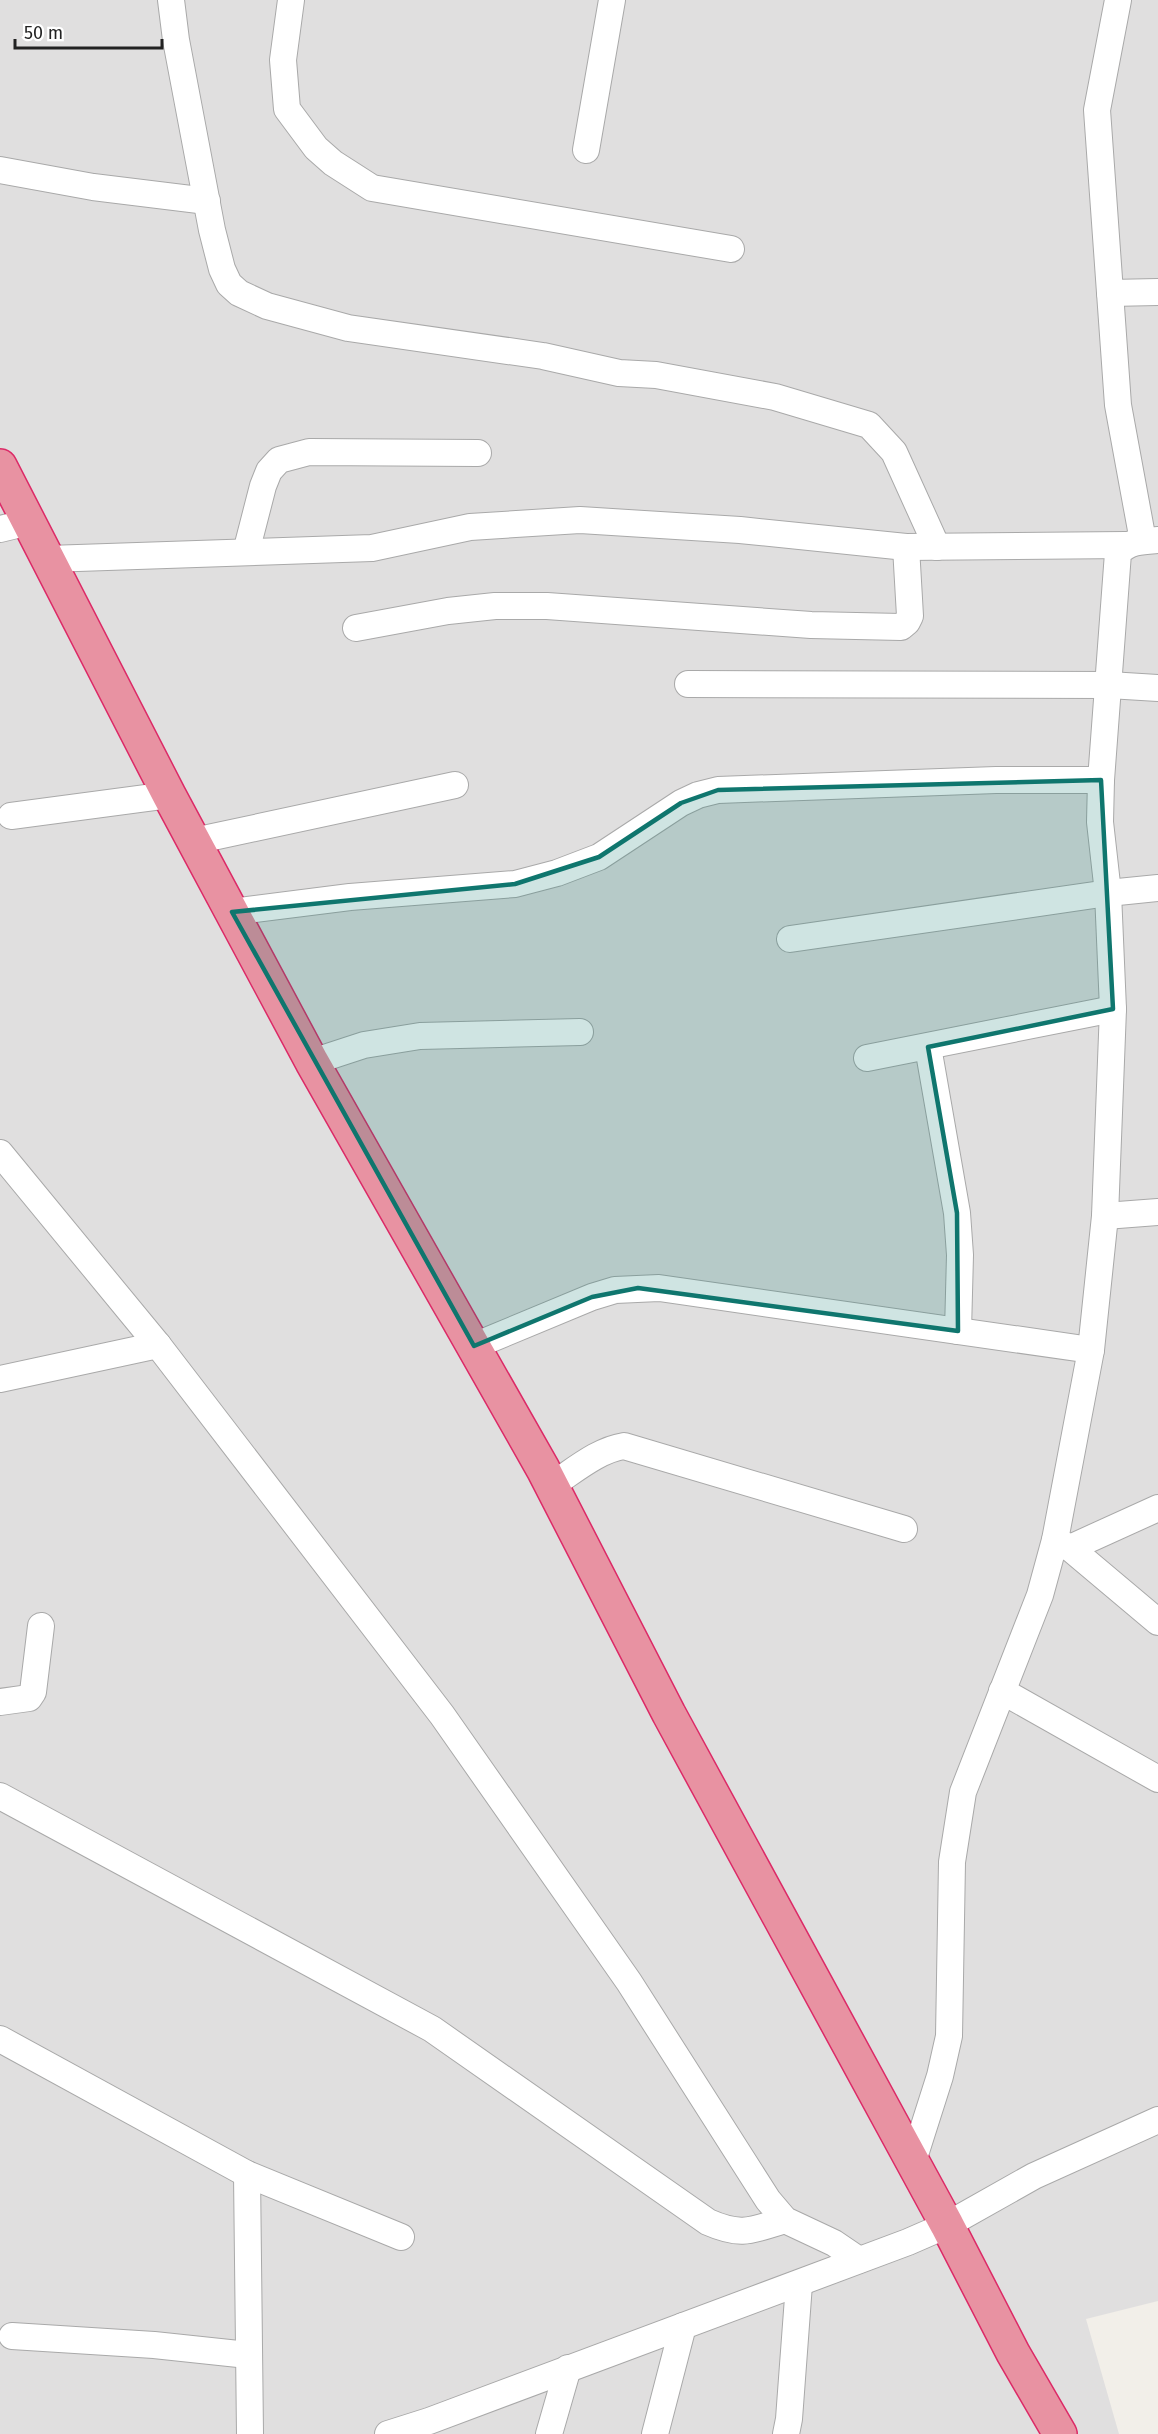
<svg xmlns="http://www.w3.org/2000/svg" width="1158" height="2434" font-family="'Fira Sans',sans-serif">
  <style>
    .residential { fill: #e0dfdf }
    .lines { fill: none; stroke-linecap: round; stroke-linejoin: round }
    .minor-casing { stroke: #a9a9a9; stroke-width: 28 }
    .highway-casing { stroke: #dc2a67; stroke-width: 36 }
    .minor { stroke: #fff; stroke-width: 26 }
    .highway { stroke: #e892a2; stroke-width: 33 }
    .marked { fill: #0f766e; fill-opacity: 0.2; stroke: #0f766e; stroke-width: 4.5; stroke-linejoin: round }
  </style>
  <rect width="100%" height="100%" fill="#f2efe9"/>
  <polygon class="residential" points="0,0 1158,0 1158,2301 1086,2319 1119,2434 0,2434"/>
  <g class="lines">
    <g class="minor-casing">
      <g id="minor">
        <polyline points="171,0 176,40 212,230 222,269 229,284 239,293 267,306 348,328 543,356 619,373 656,375 775,397 869,425 894,452 937,547"/>
        <polyline points="291,0 283,60 287,109 316,148 333,163 372,188 731,249"/>
        <polyline points="1118,0 1097,110 1118,405 1143,541"/>
        <polyline points="586,150 612,0"/>
        <polyline points="0,170 93,187 207,201"/>
        <polyline points="1110,293 1158,292"/>
        <polyline points="0,529 29,522"/>
        <polyline points="246,552 263,486 269,471 279,460 309,452 478,453"/>
        <polyline points="48,559 372,548 470,527 580,520 740,530 906,547 1126,545"/>
        <polyline points="356,628 448,611 495,606 547,606 811,625 901,627 907,622 910,616 906,547"/>
        <polyline points="688,684 1109,685 1158,688"/>
        <polyline points="11,816 169,795"/>
        <polyline points="194,841 455,785"/>
        <polyline points="232,912 350,897 515,884 557,873 599,857 681,803 698,795 718,790 996,780 1101,780"/>
        <polyline points="790,939 1108,893 1158,888"/>
        <polyline points="928,1047 957,1213 960,1255 958,1331"/>
        <polyline points="867,1058 1113,1009"/>
        <polyline points="312,1062 364,1045 420,1036 580,1032"/>
        <polyline points="0,1153 158,1345 442,1715 629,1982 768,2200 785,2220 834,2243 859,2260"/>
        <polyline points="1105,1216 1158,1212"/>
        <polyline points="474,1346 592,1297 615,1290 659,1288 1091,1350"/>
        <polyline points="0,1379 158,1345"/>
        <path d="M 552,1485 C 574,1471 598,1450 624,1446 L 904,1529"/>
        <polyline points="1055,1540 1070,1548 1158,1622"/>
        <polyline points="1070,1548 1158,1508"/>
        <polyline points="1002,1691 1158,1779"/>
        <polyline points="0,1702 29,1698 33,1692 41,1626"/>
        <path d="M 0,1796 L 432,2029 L 708,2222 C 742,2237 752,2230 785,2220"/>
        <polyline points="0,2039 247,2174 401,2237"/>
        <path d="M 912,2164 L 940,2076 L 949,2036 L 952,1862 L 963,1792 L 1040,1595 L 1055,1540 L 1091,1350 L 1105,1216 L 1113,1009 L 1108,893 L 1100,822 L 1101,780 L 1118,553 C 1129,541 1142,541 1158,540"/>
        <polyline points="247,2174 250,2434"/>
        <polyline points="12,2336 154,2345 248,2355"/>
        <polyline points="388,2434 429,2421 908,2242 947,2225 1034,2176 1158,2120"/>
        <polyline points="549,2434 568,2368"/>
        <polyline points="655,2434 683,2326"/>
        <polyline points="786,2434 789,2419 799,2284"/>
      </g>
    </g>
    <g class="highway-casing">
      <polyline id="highway" points="0,466 169,795 312,1062 543,1469 669,1714 947,2225 1013,2353 1060,2434"/>
    </g>
    <use href="#minor" class="minor"/>
    <use href="#highway" class="highway"/>
  </g>
  <path class="marked" d="M 1101,780 L 1113,1009 L 928,1047 L 957,1213 L 958,1331 L 638,1288 L 592,1297 L 474,1346 L 232,912 L 515,884 L 599,857 L 681,803 L 718,790 Z"/>
  <path d="M15 39v9h147v-9" fill="none" stroke="#222222" stroke-width="3"/>
  <text x="24" y="39" font-size="18" fill="#222222" stroke="#ffffff" stroke-width="4.5" paint-order="stroke">50 m</text>
</svg>
